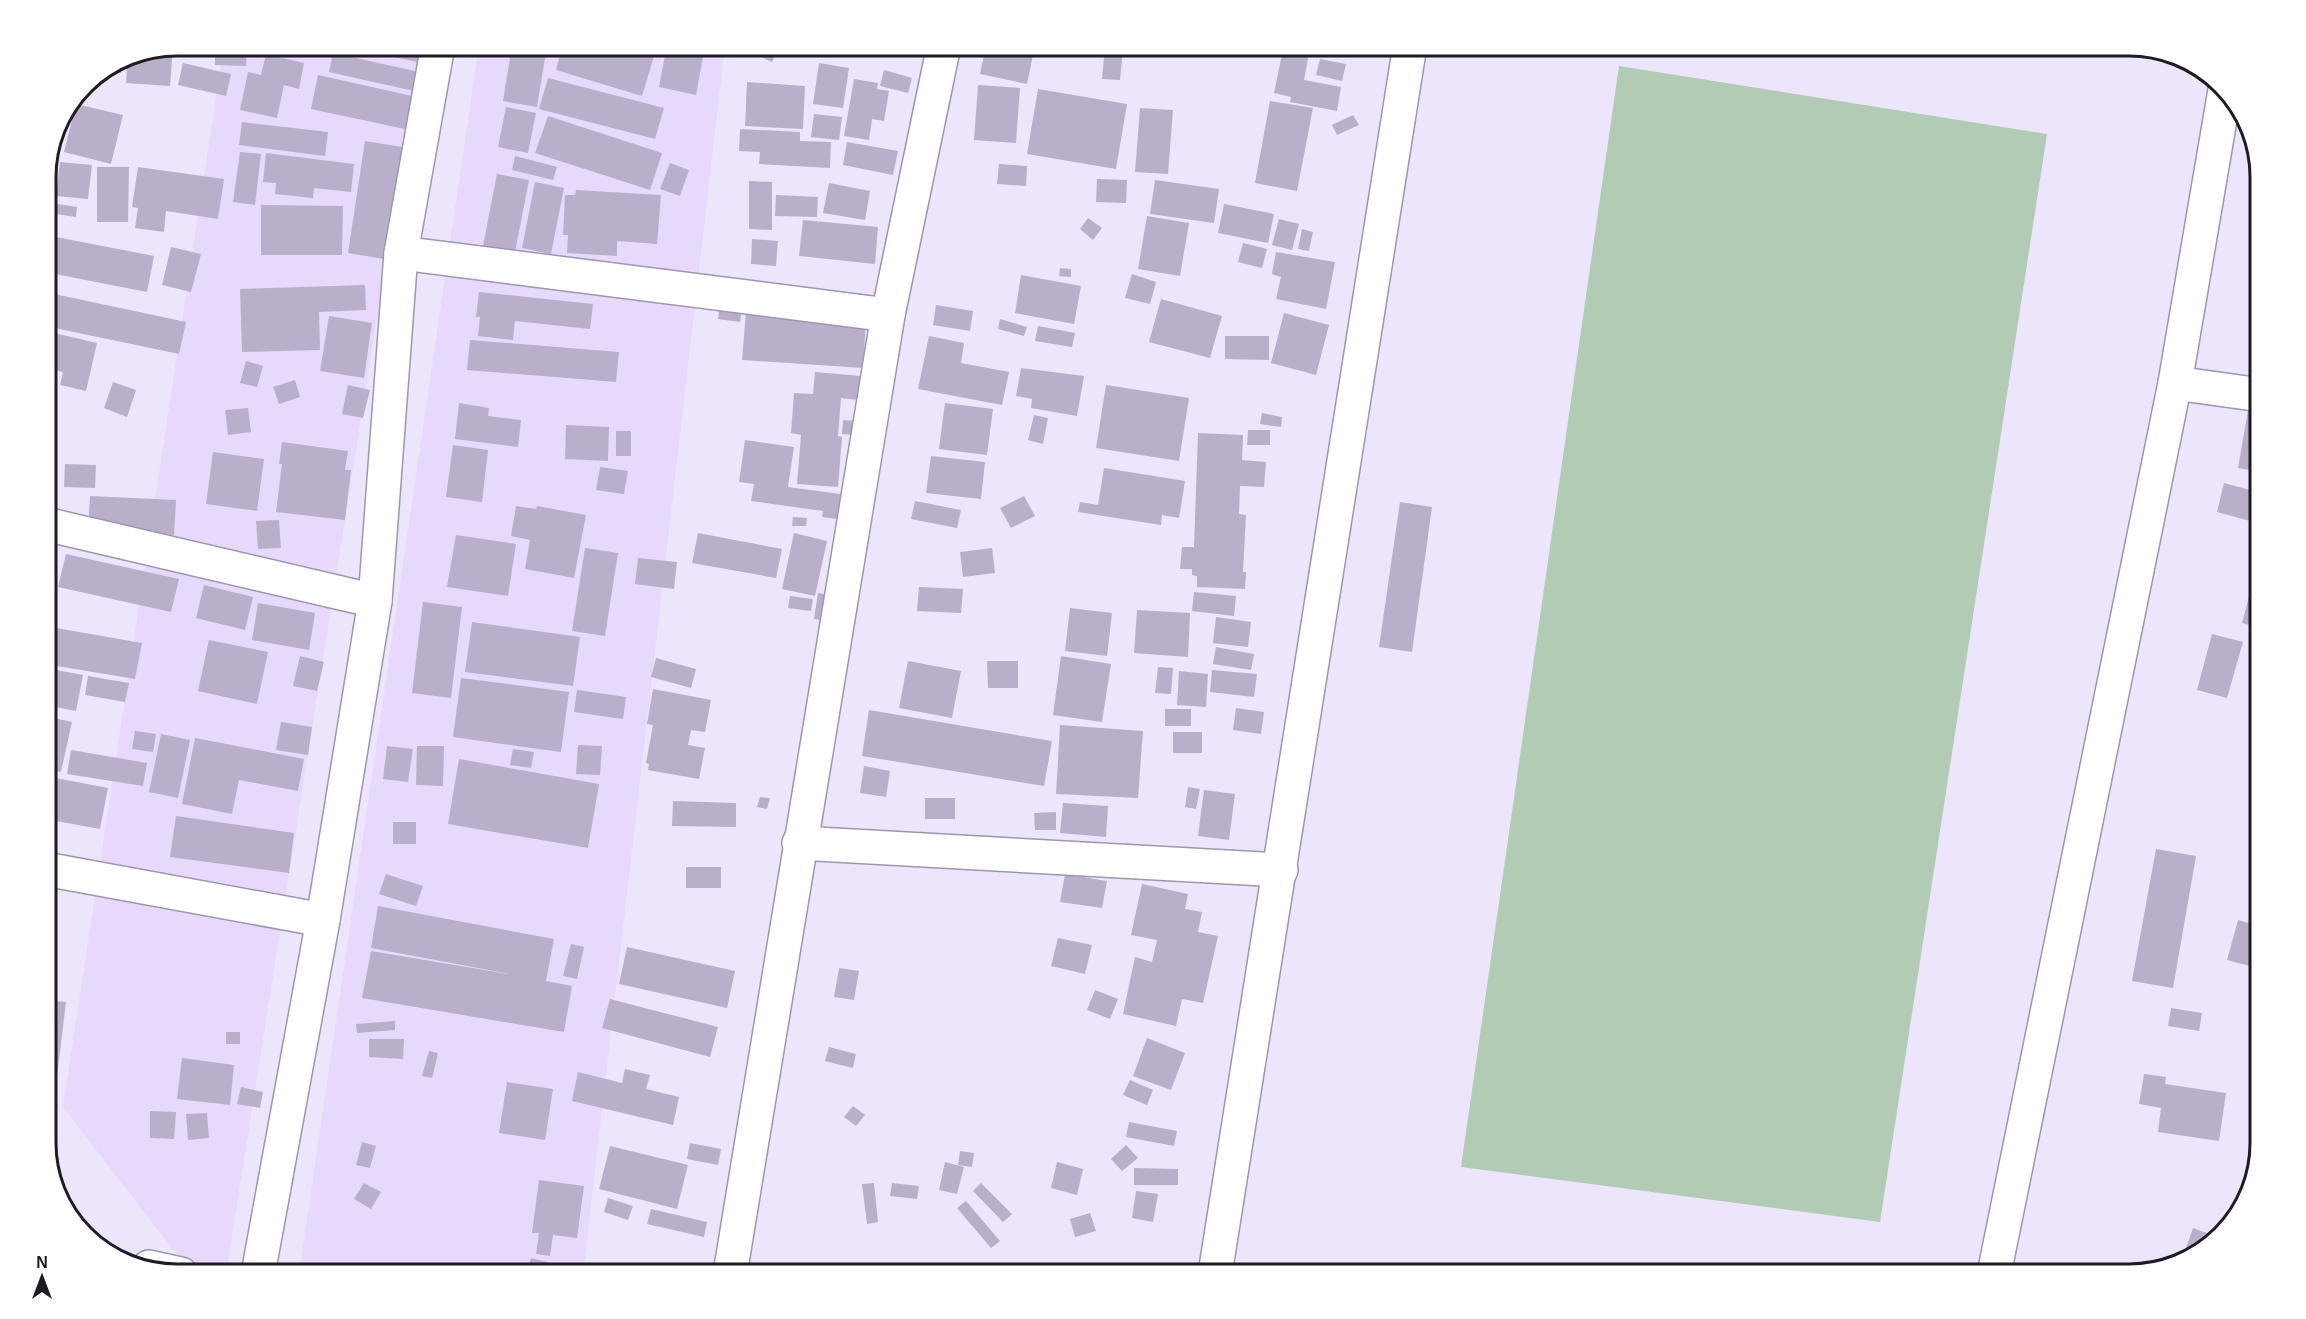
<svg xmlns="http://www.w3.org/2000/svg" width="2306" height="1319" font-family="Helvetica,sans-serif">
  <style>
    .built { fill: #e6d9fc }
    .green { fill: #b2cbb4 }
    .building { fill: #b9afca }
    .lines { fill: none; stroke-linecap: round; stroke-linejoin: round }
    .minor-casing { stroke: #9f95af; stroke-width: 36 }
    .tertiary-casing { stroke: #9f95af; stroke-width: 36 }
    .secondary-casing { stroke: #9f95af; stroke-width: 36 }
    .minor { stroke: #fff; stroke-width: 33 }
    .tertiary { stroke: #fff; stroke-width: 33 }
    .secondary { stroke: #fff; stroke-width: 33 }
    .rim { fill: none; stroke: #1f1b25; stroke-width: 3 }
  </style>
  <rect width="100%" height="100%" fill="#ede5fb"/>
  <g class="built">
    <polygon points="224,45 420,45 226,1274 192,1274 63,1107"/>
    <polygon points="479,45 725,45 583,1274 299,1274"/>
  </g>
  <polygon class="green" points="1619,66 2047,134 1880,1222 1461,1167"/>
  <g class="building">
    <polygon points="215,45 247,45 246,66 215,65"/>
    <polygon points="339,45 435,45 431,65"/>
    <polygon points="512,45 547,46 537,107 503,101"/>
    <polygon points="563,45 618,45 654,56 642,96 556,70"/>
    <polygon points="751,45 780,45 772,62 748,51"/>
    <polygon points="986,45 1035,45 1027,84 980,74"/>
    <polygon points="1284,45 1310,48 1304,80 1341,87 1337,111 1290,102 1291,97 1274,93"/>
    <polygon points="173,46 170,86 126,83 128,54"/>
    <polygon points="1105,47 1123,48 1120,80 1102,79"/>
    <polygon points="666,50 703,57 696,95 659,87"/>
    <polygon points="333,53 419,72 414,91 329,72"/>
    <polygon points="266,54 304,63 299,89 284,85 277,118 240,110 248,72 261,75"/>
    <polygon points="122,58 121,73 101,72"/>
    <polygon points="1320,59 1346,64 1342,81 1316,75"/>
    <polygon points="183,63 231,74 226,96 178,85"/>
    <polygon points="819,63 849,68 843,108 813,104"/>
    <polygon points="884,70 912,78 908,93 880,86"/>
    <polygon points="318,75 421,98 414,131 311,109"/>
    <polygon points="548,78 664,108 655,139 539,109"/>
    <polygon points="854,79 878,83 877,89 889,91 884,121 872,119 869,140 844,136"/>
    <polygon points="747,82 805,86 803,129 745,126"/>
    <polygon points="978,85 1020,88 1016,143 974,140"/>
    <polygon points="1038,89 1127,104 1116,169 1027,154"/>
    <polygon points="1270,101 1313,108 1297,191 1255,183"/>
    <polygon points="76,104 123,115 111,164 64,152"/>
    <polygon points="506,107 536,113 528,153 498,147"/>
    <polygon points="1140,108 1173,110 1168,174 1135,172"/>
    <polygon points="814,114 842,117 839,140 811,137"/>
    <polygon points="1353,115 1359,125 1337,135 1332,125"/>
    <polygon points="548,116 662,153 650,190 535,153"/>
    <polygon points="242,122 328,132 325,156 239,145"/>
    <polygon points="740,129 800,132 800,141 831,142 830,168 759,164 760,152 739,151"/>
    <polygon points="365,141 402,147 384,259 348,253"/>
    <polygon points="847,142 898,151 893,175 843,165"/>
    <polygon points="240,152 261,154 255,205 233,202"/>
    <polygon points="266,153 354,164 351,192 314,188 313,198 275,194 276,183 263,182"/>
    <polygon points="515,156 557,167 553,180 512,170"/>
    <polygon points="60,162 92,165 88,199 56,196"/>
    <polygon points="670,163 689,170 680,196 660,189"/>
    <polygon points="999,164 1027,166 1026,186 997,184"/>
    <polygon points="97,167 129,167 128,222 97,222"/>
    <polygon points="138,167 224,179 218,219 166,211 164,232 135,228 138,208 132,207"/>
    <polygon points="497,174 529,180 515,252 483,246"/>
    <polygon points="1097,179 1127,180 1126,203 1096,202"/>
    <polygon points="1155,180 1219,189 1214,223 1150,214"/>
    <polygon points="749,181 772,182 772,230 749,229"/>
    <polygon points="535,182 564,188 551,254 522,248"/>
    <polygon points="829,183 870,191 865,220 823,213"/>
    <polygon points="576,190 661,195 657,244 617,241 617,256 567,253 568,235 563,235 565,195 575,195"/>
    <polygon points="776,195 818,197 817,217 775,216"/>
    <polygon points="51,203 77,207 76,217 50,213"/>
    <polygon points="1224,204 1274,214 1268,243 1218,233"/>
    <polygon points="261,205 343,206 342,255 261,255"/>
    <polygon points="1147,216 1189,223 1180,276 1138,269"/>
    <polygon points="1088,218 1102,228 1093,240 1080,229"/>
    <polygon points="1279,219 1299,224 1292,250 1272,245"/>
    <polygon points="803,220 878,227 875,264 799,256"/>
    <polygon points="1302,229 1313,232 1309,251 1298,249"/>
    <polygon points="51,236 154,256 147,292 45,272"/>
    <polygon points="752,239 778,241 776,266 751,264"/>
    <polygon points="1243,243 1267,249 1262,268 1238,262"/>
    <polygon points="171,247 201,254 191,292 162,285"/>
    <polygon points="1276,252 1335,262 1326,309 1276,299 1281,277 1272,274"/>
    <polygon points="1060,268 1071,269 1071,277 1059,276"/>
    <polygon points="1132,274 1156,282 1150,304 1125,298"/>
    <polygon points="1021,275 1081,286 1074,324 1015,313"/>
    <polygon points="365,285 366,310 319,312 320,350 242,352 240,289"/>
    <polygon points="45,292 186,322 179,354 45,326"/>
    <polygon points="479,292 593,304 590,329 515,321 513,340 478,336 480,317 476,317"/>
    <polygon points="721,298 743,302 740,322 718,319"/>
    <polygon points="1161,299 1222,316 1210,358 1149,342"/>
    <polygon points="936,305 973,311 970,331 933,325"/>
    <polygon points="746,312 866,320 863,368 742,360"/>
    <polygon points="1284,313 1329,325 1316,375 1271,363"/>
    <polygon points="329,316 372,323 364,378 320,371"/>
    <polygon points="1000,319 1027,327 1024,336 998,329"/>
    <polygon points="1038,326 1075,333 1072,347 1035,341"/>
    <polygon points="45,331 97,343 86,391 60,385 63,372 45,368"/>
    <polygon points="929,336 964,343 961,363 1009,372 1002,405 918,389"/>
    <polygon points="1225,336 1269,336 1269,360 1225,359"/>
    <polygon points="470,340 619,352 616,382 467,370"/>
    <polygon points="246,361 263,366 257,387 240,383"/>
    <polygon points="1021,368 1084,376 1077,416 1031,408 1032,399 1016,396"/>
    <polygon points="815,372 861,376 859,400 841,398 838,436 842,437 838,487 797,484 801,435 791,433 794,393 813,394"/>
    <polygon points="45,374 52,376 46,399 45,399"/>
    <polygon points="295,380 300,397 279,404 273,387"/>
    <polygon points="113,382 136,390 127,417 104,408"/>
    <polygon points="348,385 370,390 363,418 342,414"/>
    <polygon points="1106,385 1189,398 1179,461 1096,448"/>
    <polygon points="459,403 489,408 488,416 521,420 518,447 455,439"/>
    <polygon points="945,403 993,409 987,455 939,449"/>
    <polygon points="248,408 251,432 228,435 225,410"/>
    <polygon points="2248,410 2261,412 2261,472 2238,468"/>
    <polygon points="1262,413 1282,417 1281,427 1260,424"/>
    <polygon points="1034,415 1048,418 1043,444 1028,440"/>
    <polygon points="843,420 859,421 858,435 842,434"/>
    <polygon points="566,425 609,427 608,461 565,459"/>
    <polygon points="1248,430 1270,430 1270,445 1247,445"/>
    <rect x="616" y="431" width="15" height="25"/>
    <polygon points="1198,433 1243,435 1242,460 1266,462 1264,487 1240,486 1239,514 1246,515 1243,572 1246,572 1245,589 1197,587 1197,576 1192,575 1192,569 1180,569 1182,547 1194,547"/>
    <polygon points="745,440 794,447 788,487 848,495 844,520 822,517 823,511 751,501 754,484 739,482"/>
    <polygon points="282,442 348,451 345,470 351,470 345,520 276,512 282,464 279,464"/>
    <polygon points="453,445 488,450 482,502 446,497"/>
    <polygon points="213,452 264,459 257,511 206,504"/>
    <polygon points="931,456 985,462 981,499 926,493"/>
    <polygon points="65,464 96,465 95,488 64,487"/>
    <polygon points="600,467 628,471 624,494 596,490"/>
    <polygon points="1104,468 1185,481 1179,518 1162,515 1161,525 1078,512 1080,502 1098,505"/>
    <polygon points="2224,483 2261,493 2261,524 2217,512"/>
    <polygon points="90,496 176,500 174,535 88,530"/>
    <polygon points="1024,496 1035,516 1011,528 1000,508"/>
    <polygon points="915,501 961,510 957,528 911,519"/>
    <polygon points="1400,502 1432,507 1412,652 1379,647"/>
    <polygon points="516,506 536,509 537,506 586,515 574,578 525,569 530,540 511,536"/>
    <polygon points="793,517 807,518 806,526 792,526"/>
    <polygon points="279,520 281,548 258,549 256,521"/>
    <polygon points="698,533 782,549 776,578 692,563"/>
    <polygon points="794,533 827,541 815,596 782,589"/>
    <polygon points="456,535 516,544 508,596 447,587"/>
    <polygon points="585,548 618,553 605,636 572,631"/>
    <polygon points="992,548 995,573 963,577 960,552"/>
    <polygon points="66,554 179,579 171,612 58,587"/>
    <polygon points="638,558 677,562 674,589 635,584"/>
    <polygon points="2253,581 2261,584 2261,628 2242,623"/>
    <polygon points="204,585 253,597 245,630 196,618"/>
    <polygon points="919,587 963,589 961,613 917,611"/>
    <polygon points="1194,592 1236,596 1234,616 1192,611"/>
    <polygon points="818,593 833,596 829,621 814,619"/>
    <polygon points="790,596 813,599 811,611 788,608"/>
    <polygon points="423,602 462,607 451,698 412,693"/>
    <polygon points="258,603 315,613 309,650 252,640"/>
    <polygon points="1070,608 1112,613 1107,656 1065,651"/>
    <polygon points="1137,610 1190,613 1188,657 1134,653"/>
    <polygon points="1216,617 1251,622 1248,647 1213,643"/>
    <polygon points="472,622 580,637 573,686 465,672"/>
    <polygon points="45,626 142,643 135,679 45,664"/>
    <polygon points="2212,634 2243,642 2227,698 2197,690"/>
    <polygon points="209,640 268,652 257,704 198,691"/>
    <polygon points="1216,647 1254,654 1251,670 1213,664"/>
    <polygon points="300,656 324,662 317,691 293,686"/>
    <polygon points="1061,656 1111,664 1102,722 1053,715"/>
    <polygon points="656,658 696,669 691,688 651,677"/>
    <polygon points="908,661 961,671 952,718 899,708"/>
    <polygon points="987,661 1018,661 1018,688 988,688"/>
    <polygon points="1158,667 1173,668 1171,694 1155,693"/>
    <polygon points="45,668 83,675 76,711 45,705"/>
    <polygon points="1212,670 1257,674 1254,697 1210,692"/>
    <polygon points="1179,671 1208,674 1206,707 1177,705"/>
    <polygon points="88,676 129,683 125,702 85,695"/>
    <polygon points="461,678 569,692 561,752 453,737"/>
    <polygon points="653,689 711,700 705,732 691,730 688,745 705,748 699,779 648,770 649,764 646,763 653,725 647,724"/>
    <polygon points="577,690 626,697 623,719 574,712"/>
    <polygon points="1236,708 1264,712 1261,734 1233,730"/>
    <rect x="1165" y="709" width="26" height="17"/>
    <polygon points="869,710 1052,741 1044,786 862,756"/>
    <polygon points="45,716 72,722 61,772 45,769"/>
    <polygon points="281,722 312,727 308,755 276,750"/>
    <polygon points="1060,725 1143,731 1138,798 1056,794"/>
    <polygon points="135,731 156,734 153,752 132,749"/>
    <rect x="1173" y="732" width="29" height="21"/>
    <polygon points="161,734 190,740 178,798 149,792"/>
    <polygon points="195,738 304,759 298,791 239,780 232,814 182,804"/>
    <polygon points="578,745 602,746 600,775 576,774"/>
    <polygon points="387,746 413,749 408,782 383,779"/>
    <polygon points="417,746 444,746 443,786 416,785"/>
    <polygon points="513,749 534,752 531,768 510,765"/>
    <polygon points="71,750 147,763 143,786 67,774"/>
    <polygon points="459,759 599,784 588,848 448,824"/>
    <polygon points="864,766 890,771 886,797 860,793"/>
    <polygon points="45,776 108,788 100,829 45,819"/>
    <polygon points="1188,787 1200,789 1196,809 1185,807"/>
    <polygon points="1204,790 1235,794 1229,840 1198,836"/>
    <polygon points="760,797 770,798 767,809 757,807"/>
    <rect x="925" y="798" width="30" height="21"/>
    <polygon points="673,801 736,803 736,827 672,826"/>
    <polygon points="1063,803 1108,806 1106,837 1060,833"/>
    <polygon points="1056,812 1056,830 1035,830 1034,813"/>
    <polygon points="176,816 294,833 289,873 170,857"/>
    <rect x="393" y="822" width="23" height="22"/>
    <polygon points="2156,849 2196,856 2173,988 2132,981"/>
    <rect x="686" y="867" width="35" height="21"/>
    <polygon points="386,874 423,886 416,906 379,894"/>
    <polygon points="1065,874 1107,881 1102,908 1060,902"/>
    <polygon points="1142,884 1188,894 1185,909 1202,912 1198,932 1218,936 1203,1003 1182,999 1176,1026 1123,1014 1135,957 1152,962 1157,940 1131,935"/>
    <polygon points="378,906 554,939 546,981 572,986 564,1032 362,998 371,951 515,975 371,948"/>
    <polygon points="2238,920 2259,926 2250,966 2227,960"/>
    <polygon points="1058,938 1092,945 1085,974 1051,966"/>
    <polygon points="571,944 584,947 577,979 563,976"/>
    <polygon points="627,947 735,971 727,1008 619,984"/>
    <polygon points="839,968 859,971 854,1000 834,997"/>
    <polygon points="1095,990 1118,999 1110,1019 1087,1010"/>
    <polygon points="610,999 718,1027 710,1057 602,1028"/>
    <polygon points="45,1000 66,1002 57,1076 45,1075"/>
    <polygon points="2171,1008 2202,1013 2199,1031 2168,1026"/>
    <polygon points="395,1021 395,1030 357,1033 356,1024"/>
    <rect x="226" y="1032" width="14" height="12"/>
    <polygon points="1147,1038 1185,1053 1171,1090 1133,1076"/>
    <polygon points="369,1039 404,1039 403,1059 369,1057"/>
    <polygon points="829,1047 856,1054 853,1068 825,1061"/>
    <polygon points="429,1051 438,1053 432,1078 422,1076"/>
    <polygon points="182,1058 234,1065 230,1105 177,1099"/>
    <polygon points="625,1069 650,1075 646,1089 679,1097 673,1125 572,1101 578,1072 622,1083"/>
    <polygon points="2144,1074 2166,1077 2165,1084 2226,1093 2219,1141 2158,1132 2161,1108 2139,1104"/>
    <polygon points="1130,1080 1153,1090 1147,1105 1123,1095"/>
    <polygon points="507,1082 553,1089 545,1140 499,1133"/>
    <polygon points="241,1087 263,1092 260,1108 237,1104"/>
    <polygon points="853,1106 865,1115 856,1126 844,1117"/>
    <polygon points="150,1111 176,1112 174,1139 150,1138"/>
    <polygon points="207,1113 209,1138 188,1140 186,1114"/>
    <polygon points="1129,1122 1177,1131 1174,1146 1126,1137"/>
    <polygon points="362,1142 376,1146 370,1168 356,1165"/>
    <polygon points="690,1143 721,1149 718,1165 687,1159"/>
    <polygon points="1126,1145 1138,1158 1122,1171 1111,1159"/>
    <polygon points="610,1146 688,1165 677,1209 599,1189"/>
    <polygon points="960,1151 974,1153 972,1167 958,1165"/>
    <polygon points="945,1162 964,1167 957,1194 939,1190"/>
    <polygon points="1057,1162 1083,1169 1077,1195 1051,1188"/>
    <polygon points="1134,1168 1178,1169 1178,1185 1134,1185"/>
    <polygon points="539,1180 584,1186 577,1238 553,1235 550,1256 536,1254 539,1233 532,1233"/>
    <polygon points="364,1183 381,1192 371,1209 354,1199"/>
    <polygon points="874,1183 878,1222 867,1224 862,1184"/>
    <polygon points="892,1183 919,1186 917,1199 890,1196"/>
    <polygon points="981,1183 1012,1214 1003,1222 973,1191"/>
    <polygon points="1136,1191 1158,1194 1153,1222 1132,1218"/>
    <polygon points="608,1198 633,1206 628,1220 604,1212"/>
    <polygon points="966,1201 1000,1241 991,1248 957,1208"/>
    <polygon points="651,1209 707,1222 704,1237 647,1224"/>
    <polygon points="1090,1213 1096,1231 1075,1237 1070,1219"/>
    <polygon points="2193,1228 2212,1235 2209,1243 2197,1255 2185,1251"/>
    <polygon points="531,1258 592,1273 592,1274 527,1274"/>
  </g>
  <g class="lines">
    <g class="minor-casing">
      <g id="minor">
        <polyline points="401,253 888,315"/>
        <polyline points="2175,383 2261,395"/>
        <polyline points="45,524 375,601"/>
        <polyline points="799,843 1281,870"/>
        <polyline points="45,869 323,920"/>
        <polyline points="730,1274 888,315 944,45"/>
        <polyline points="1215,1274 1410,45"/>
      </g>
    </g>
    <g class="tertiary-casing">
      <g id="tertiary">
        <polyline points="149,1267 181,1274"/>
        <polyline points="1994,1274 2175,383 2225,90"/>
      </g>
    </g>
    <g class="secondary-casing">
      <polyline id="secondary" points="258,1274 323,920 375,601 401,253 438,45"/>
    </g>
    <use href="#minor" class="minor"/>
    <use href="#tertiary" class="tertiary"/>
    <use href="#secondary" class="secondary"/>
  </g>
  <path d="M0 0H2306V1319H0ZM177 56H2129A121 121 0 0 1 2250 177V1143A121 121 0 0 1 2129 1264H177A121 121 0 0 1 56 1143V177A121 121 0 0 1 177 56Z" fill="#fff" fill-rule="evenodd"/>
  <path class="rim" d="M177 56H2129A121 121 0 0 1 2250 177V1143A121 121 0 0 1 2129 1264H177A121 121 0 0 1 56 1143V177A121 121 0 0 1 177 56Z"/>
  <g transform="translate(42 1277)" stroke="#ffffff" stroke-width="4.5" paint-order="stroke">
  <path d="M0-4.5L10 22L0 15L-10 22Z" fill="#1f1b25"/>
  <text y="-9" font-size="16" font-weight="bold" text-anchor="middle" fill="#1f1b25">N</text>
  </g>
</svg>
